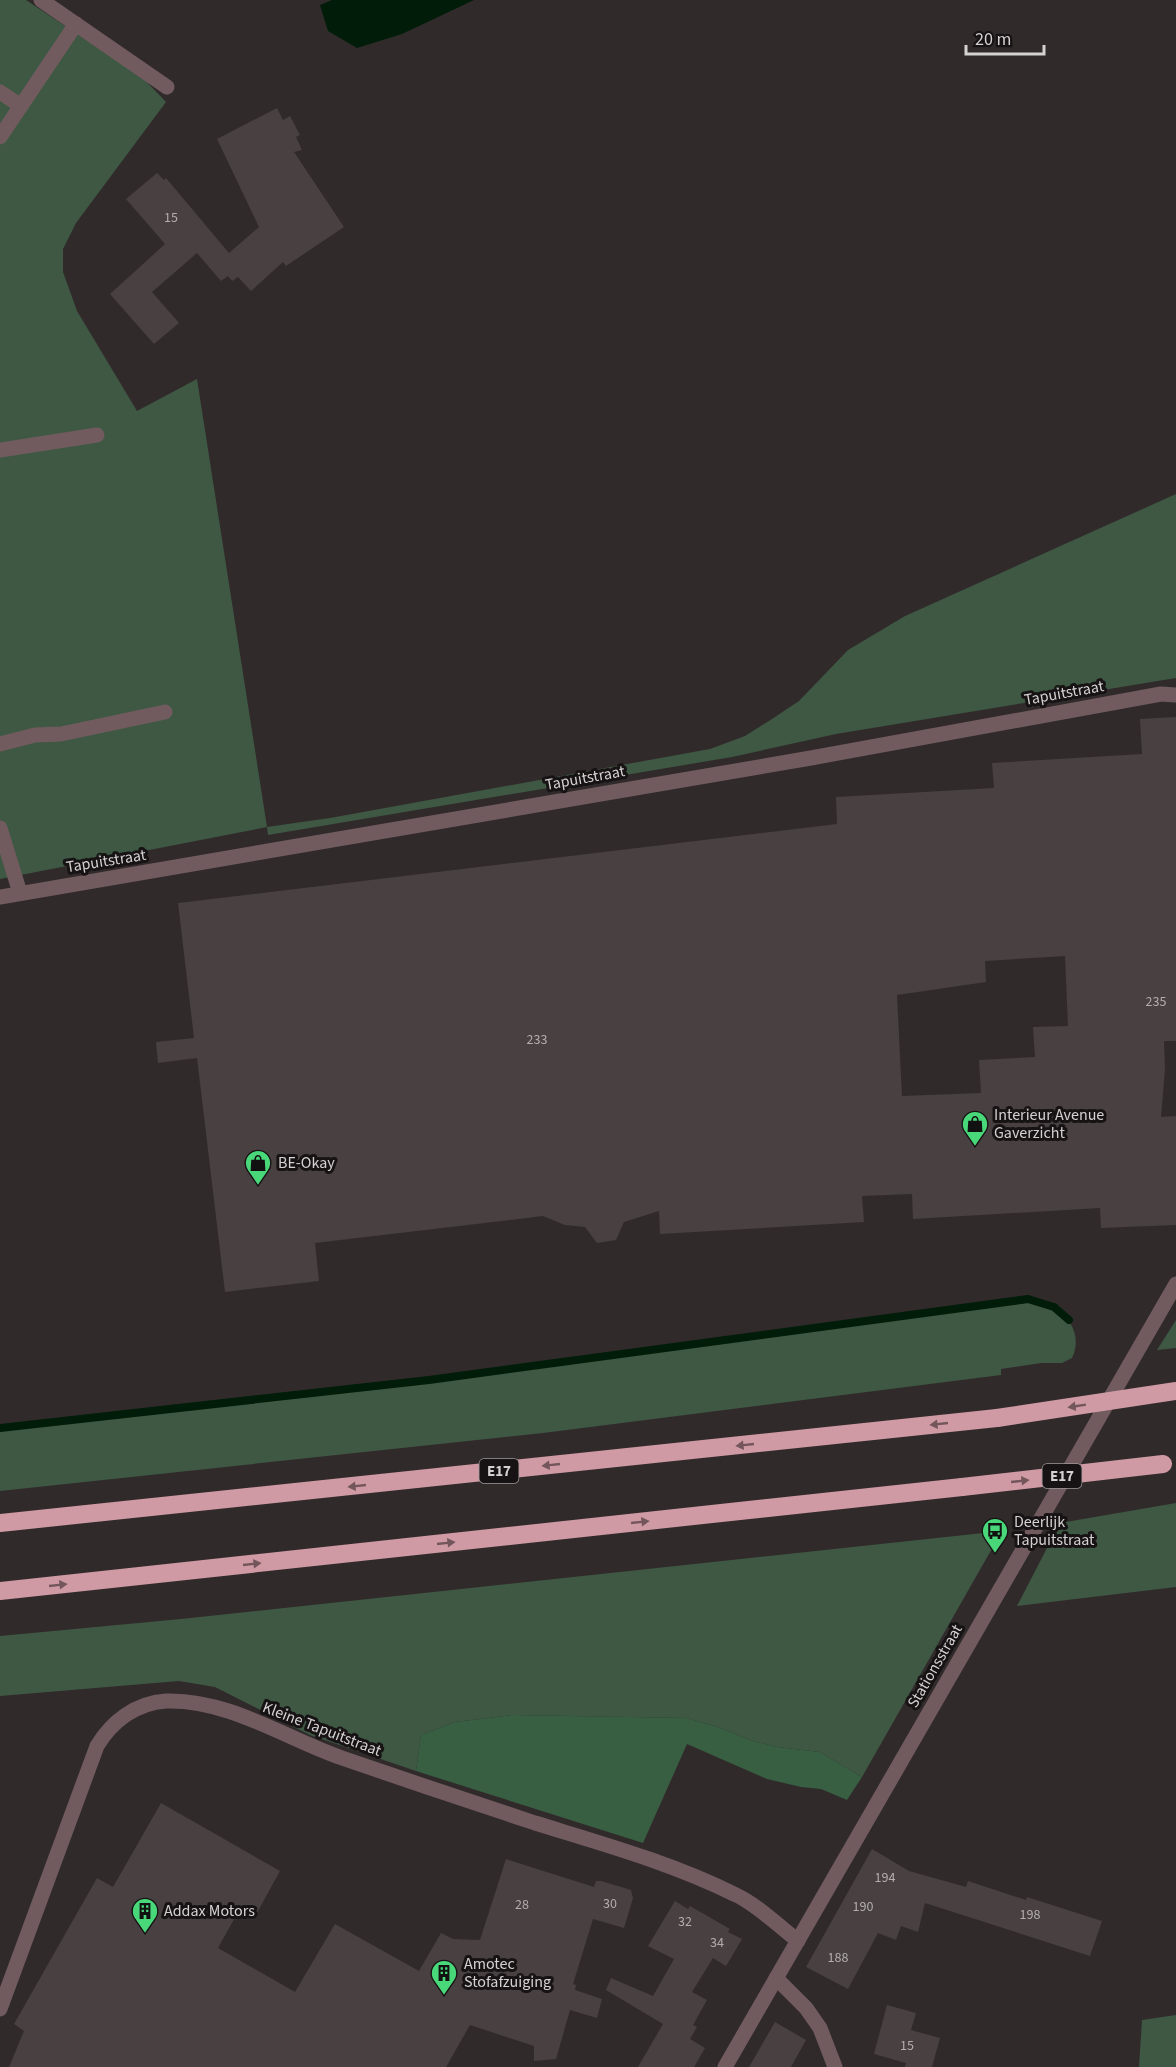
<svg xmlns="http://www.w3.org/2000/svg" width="1176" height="2067" font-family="'Source Sans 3',sans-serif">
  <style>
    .green { fill: #3e5844 }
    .forest { fill: #385f42 }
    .water { fill: #011d09 }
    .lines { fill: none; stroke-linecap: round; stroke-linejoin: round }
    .stream { stroke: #011d09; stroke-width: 8 }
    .building { fill: #484041; fill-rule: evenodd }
    .minor { stroke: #715b5f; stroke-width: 15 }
    .highway { stroke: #cf9aa4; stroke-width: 18 }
    .highway-bridge { stroke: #cf9aa4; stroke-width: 18 }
    .oneway { fill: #73565c }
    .labels { text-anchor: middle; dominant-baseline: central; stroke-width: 6; stroke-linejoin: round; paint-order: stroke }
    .number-label { font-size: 14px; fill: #b2adae }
    .shield { fill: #171314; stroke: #9c9899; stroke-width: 1.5 }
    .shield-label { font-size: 15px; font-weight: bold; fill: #d5d1d2 }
    .street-label { font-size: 16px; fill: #d5d1d2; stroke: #171314 }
    .poi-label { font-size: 16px; fill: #d5d1d2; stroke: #171314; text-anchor: start }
  </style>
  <rect width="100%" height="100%" fill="#312a2b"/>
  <g class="green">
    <polygon points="0,0 26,0 142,77 166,102 76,223 63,249 63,272 77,311 137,411 197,379 267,827 330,818 710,749 745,736 772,719 799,701 848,650 905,616 1176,494 1176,678 836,734 732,757 268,835 267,827 0,879"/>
    <path d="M 1028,1299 C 1037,1302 1048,1303 1056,1308 C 1073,1320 1081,1339 1072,1358 L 1062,1363 L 1041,1363 L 1001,1369 L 1001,1375 L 543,1433 L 0,1491 L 0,1428 L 429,1380 Z"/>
    <polygon points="1176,1320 1176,1348 1157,1350"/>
    <polygon points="1176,1503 1176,1587 1017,1606 1060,1523"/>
    <polygon points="1002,1531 862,1777 820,1752 777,1747 753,1741 718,1727 686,1718 513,1715 455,1722 421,1735 416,1771 310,1735 215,1687 179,1681 0,1696 0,1636 181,1619"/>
    <polygon points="1176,2015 1176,2067 1139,2067 1142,2020"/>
  </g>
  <polygon class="forest" points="512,1715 686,1718 718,1727 753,1741 777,1747 820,1752 862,1777 847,1800 821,1789 801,1787 767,1779 687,1744 643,1843 416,1771 421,1735 455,1722"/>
  <polygon class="water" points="332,0 474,0 402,34 357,48 328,31 320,5"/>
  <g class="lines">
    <polyline class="stream" points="0,1428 429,1380 1028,1299 1054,1307 1069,1320"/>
  </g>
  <g class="building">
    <polygon points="277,108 283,120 290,116 300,135 296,137 302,150 294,152 344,227 286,266 283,262 251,291 238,277 232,281 228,276 221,281 197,253 152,292 179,323 154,344 110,294 165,244 126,199 157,173 164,180 166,178 229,253 259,227 217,139"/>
    <path d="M 1176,717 L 1176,1041 L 1164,1041 L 1165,1069 L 1161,1117 L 1176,1116 L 1176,1225 L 1101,1228 L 1100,1208 L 913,1219 L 912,1194 L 862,1196 L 864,1222 L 660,1234 L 659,1211 L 624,1222 L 616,1240 L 597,1243 L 585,1227 L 565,1225 L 543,1216 L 315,1243 L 319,1281 L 225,1292 L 197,1058 L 158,1063 L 156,1042 L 194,1038 L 178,903 L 837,824 L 836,797 L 994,788 L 992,763 L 1142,754 L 1140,719 ZM 1065,956 L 1068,1026 L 1033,1027 L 1035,1057 L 979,1060 L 981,1093 L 902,1096 L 897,995 L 986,982 L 985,961 Z"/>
    <polygon points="161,1803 280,1871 253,1920 238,1912 218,1948 295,1992 335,1924 419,1971 441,1933 453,1939 480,1940 506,1859 594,1887 596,1881 601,1881 631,1890 633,1898 624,1928 593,1919 573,1984 576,1985 575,1990 602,1999 597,2018 570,2010 556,2059 534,2061 534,2046 470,2025 446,2067 9,2067 24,2031 14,2024 97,1878 113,1887"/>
    <polygon points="872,1849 909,1871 966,1887 968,1881 1026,1900 1027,1897 1102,1921 1090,1956 925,1903 918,1932 901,1926 896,1940 878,1933 848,1989 806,1967"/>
    <polygon points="675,1901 688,1909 690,1906 730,1929 728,1932 742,1939 726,1966 713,1958 692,1992 707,2000 693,2025 697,2027 690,2039 705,2048 694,2067 638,2067 663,2024 606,1990 611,1978 653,1996 674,1959 648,1946"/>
    <polygon points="887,2005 916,2013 911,2030 940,2038 932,2067 905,2067 906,2063 874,2054"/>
    <polygon points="775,2022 806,2040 791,2067 749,2067"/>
  </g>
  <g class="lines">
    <g class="minor">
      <polyline points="41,0 167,87"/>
      <polyline points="0,92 21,106"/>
      <polyline points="0,137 76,24"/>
      <polyline points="0,450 97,435"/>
      <polyline points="0,744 35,735 61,734 165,712"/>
      <polyline points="0,828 20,893"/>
      <polyline points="0,897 811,758 1161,694 1176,695"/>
      <polyline points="776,1978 806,2008 820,2028 835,2067"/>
      <path d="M 0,2009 L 97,1746 C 112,1721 136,1703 166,1701 C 228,1699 285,1738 342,1758 C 406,1780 471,1802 535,1823 C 603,1844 672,1863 736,1895 C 756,1904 780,1927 798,1941"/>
      <polyline points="725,2067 1176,1284"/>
    </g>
    <g class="highway">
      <polyline points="0,1523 997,1418"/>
      <polyline points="0,1591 962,1487"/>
    </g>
    <g class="highway-bridge">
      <polyline points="997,1418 1176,1391"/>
      <polyline points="962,1487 1163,1464"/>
    </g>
  </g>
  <defs><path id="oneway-solid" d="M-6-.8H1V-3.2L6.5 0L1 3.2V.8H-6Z" transform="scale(1.5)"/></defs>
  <g class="oneway">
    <use href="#oneway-solid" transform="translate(1077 1406) rotate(171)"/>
    <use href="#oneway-solid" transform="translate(939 1424) rotate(174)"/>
    <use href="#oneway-solid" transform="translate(745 1445) rotate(174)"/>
    <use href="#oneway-solid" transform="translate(551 1465) rotate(174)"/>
    <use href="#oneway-solid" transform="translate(1020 1481) rotate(-6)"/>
    <use href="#oneway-solid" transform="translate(357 1486) rotate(174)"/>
    <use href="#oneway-solid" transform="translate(640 1522) rotate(-6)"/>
    <use href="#oneway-solid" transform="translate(446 1543) rotate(-6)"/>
    <use href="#oneway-solid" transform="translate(252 1564) rotate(-6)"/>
    <use href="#oneway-solid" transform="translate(58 1585) rotate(-6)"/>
  </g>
  <defs>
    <g id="shop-pin" transform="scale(1.35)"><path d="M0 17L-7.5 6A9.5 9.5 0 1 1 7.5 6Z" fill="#48d779" stroke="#171314"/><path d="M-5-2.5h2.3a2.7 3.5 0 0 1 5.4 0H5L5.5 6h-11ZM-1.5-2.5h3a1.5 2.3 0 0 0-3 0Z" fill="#111"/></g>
    <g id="bus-pin" transform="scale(1.35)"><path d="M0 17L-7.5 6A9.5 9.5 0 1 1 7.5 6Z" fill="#48d779" stroke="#171314"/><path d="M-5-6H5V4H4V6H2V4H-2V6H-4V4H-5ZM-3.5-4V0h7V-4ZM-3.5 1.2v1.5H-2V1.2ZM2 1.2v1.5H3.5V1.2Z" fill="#111"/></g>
    <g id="building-pin" transform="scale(1.35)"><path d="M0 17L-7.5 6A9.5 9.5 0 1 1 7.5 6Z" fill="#48d779" stroke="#171314"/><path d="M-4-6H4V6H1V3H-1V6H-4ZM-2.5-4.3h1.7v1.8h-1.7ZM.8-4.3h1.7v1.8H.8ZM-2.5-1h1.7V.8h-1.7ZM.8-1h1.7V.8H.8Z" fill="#111"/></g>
  </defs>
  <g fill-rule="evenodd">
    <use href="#shop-pin" x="975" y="1124"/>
    <use href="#shop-pin" x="258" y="1163"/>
    <use href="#bus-pin" x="995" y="1531"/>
    <use href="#building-pin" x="145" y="1911"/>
    <use href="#building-pin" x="444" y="1973"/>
  </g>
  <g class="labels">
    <g class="number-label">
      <text x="171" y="218">15</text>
      <text x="1156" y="1002">235</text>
      <text x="537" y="1040">233</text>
      <text x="885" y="1878">194</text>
      <text x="610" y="1904">30</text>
      <text x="522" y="1905">28</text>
      <text x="863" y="1907">190</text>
      <text x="1030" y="1915">198</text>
      <text x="685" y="1922">32</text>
      <text x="717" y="1943">34</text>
      <text x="838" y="1958">188</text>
      <text x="907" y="2046">15</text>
    </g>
    <g class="shield">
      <rect x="479.5" y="1459" width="39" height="24" rx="4.5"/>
      <rect x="1042.5" y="1464" width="39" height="24" rx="4.5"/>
    </g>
    <g class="shield-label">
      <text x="499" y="1471">E17</text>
      <text x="1062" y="1476">E17</text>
    </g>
    <g class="street-label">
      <text transform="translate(1064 693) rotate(-10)">Tapuitstraat</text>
      <text transform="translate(585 778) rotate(-10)">Tapuitstraat</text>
      <text transform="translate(106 861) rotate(-9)">Tapuitstraat</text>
      <text transform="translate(935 1666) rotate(-60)">Stationsstraat</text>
      <text transform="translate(322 1729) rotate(21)">Kleine Tapuitstraat</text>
    </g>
    <g class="poi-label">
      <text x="994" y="1115">Interieur Avenue<tspan x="994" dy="18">Gaverzicht</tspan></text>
      <text x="278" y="1163">BE-Okay</text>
      <text x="1014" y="1522">Deerlijk<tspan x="1014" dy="18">Tapuitstraat</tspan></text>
      <text x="164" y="1911">Addax Motors</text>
      <text x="464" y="1964">Amotec<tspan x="464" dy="18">Stofafzuiging</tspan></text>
    </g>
  </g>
  <path d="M966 45v9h78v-9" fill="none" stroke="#d5d1d2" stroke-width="3"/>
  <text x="975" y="45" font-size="18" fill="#d5d1d2" stroke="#171314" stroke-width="4.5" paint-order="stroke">20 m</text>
</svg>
